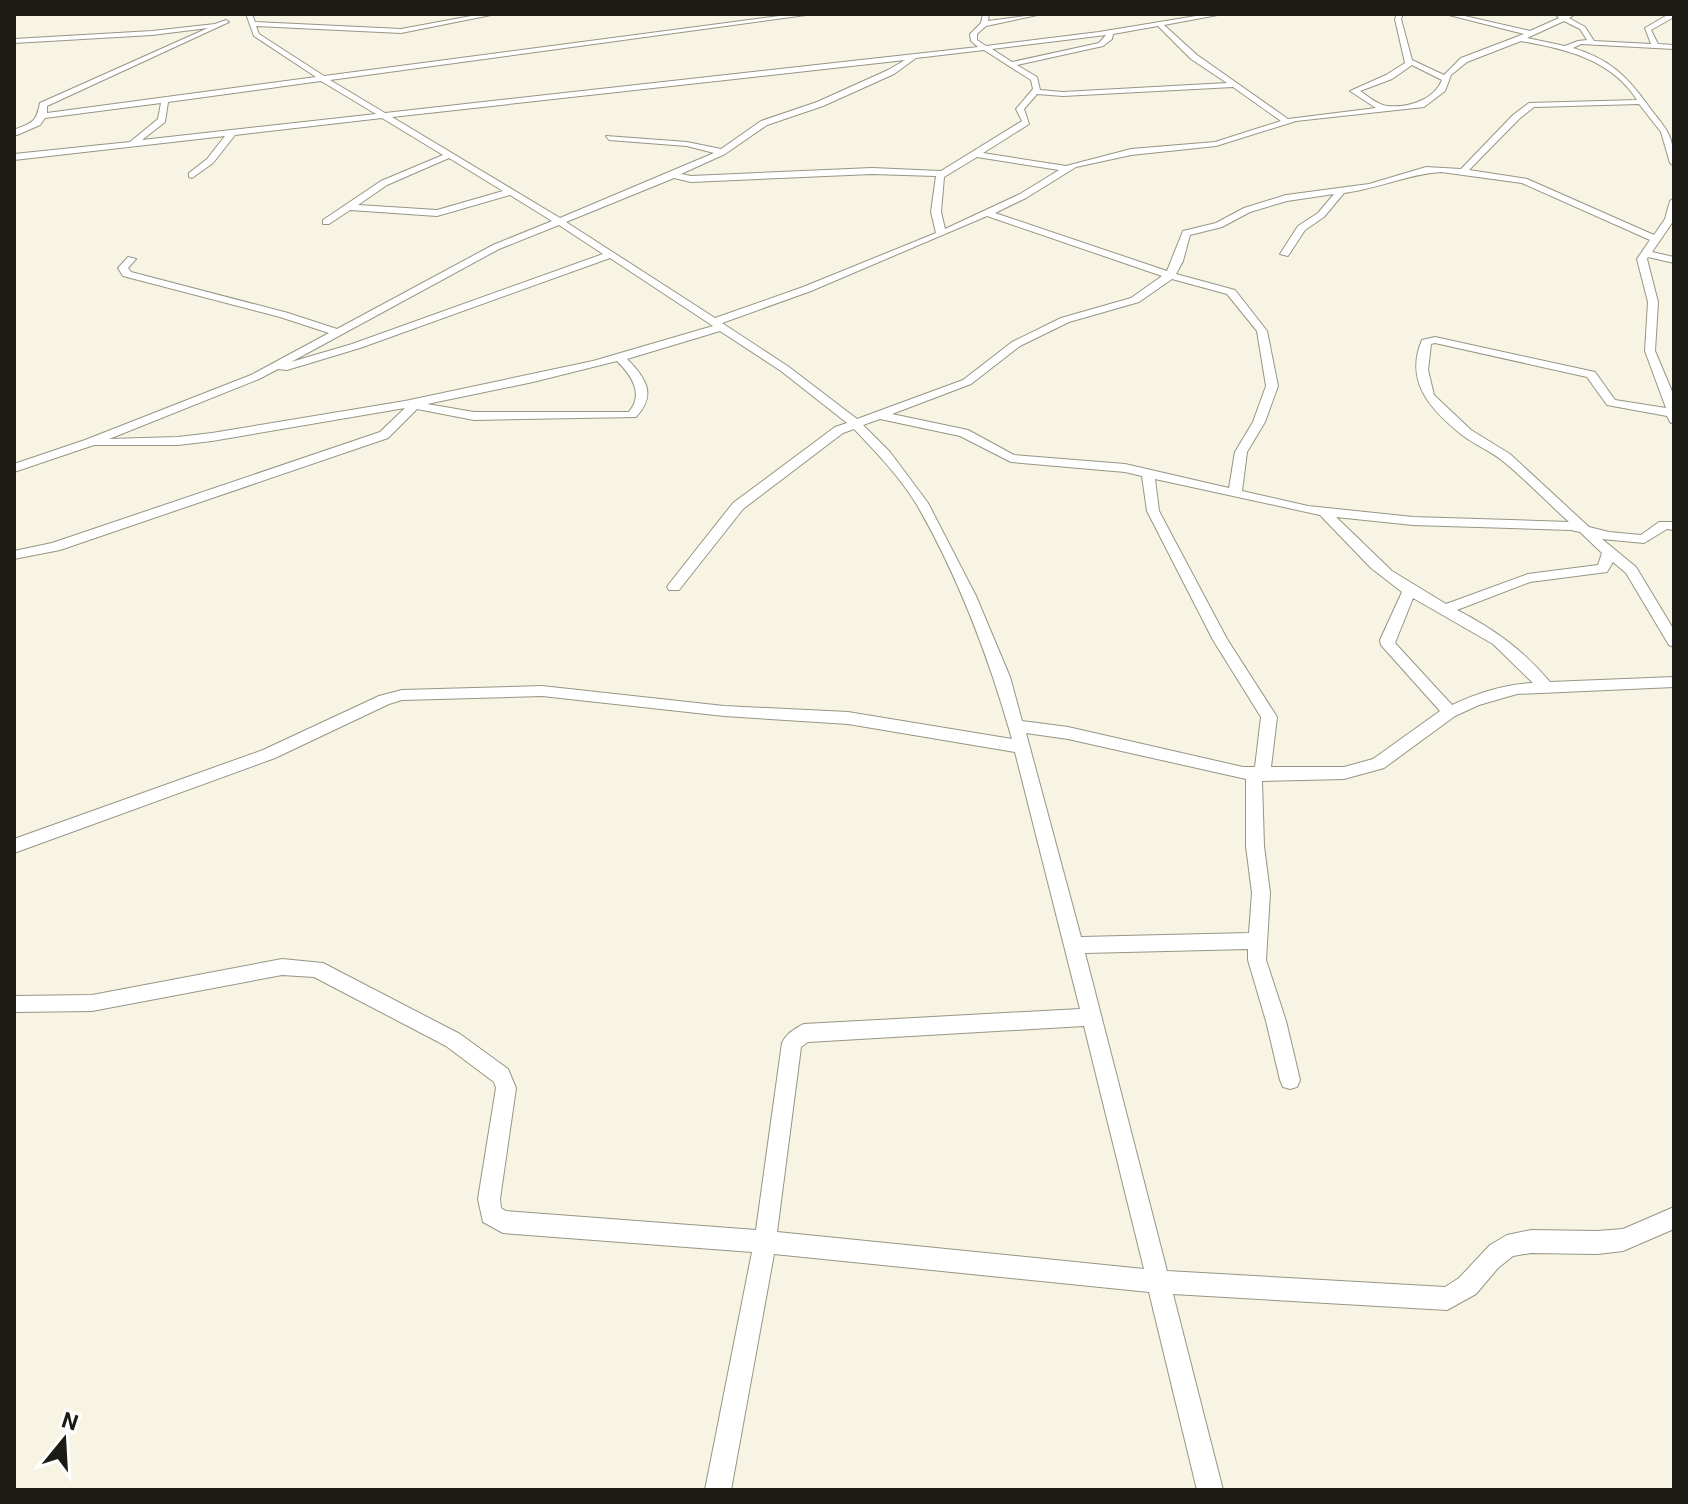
<svg xmlns="http://www.w3.org/2000/svg" width="1688" height="1504" font-family="Roboto,sans-serif">
  <style>
    .lines { fill: none; stroke-linecap: round; stroke-linejoin: round }
    .street-casing { stroke: #979585; stroke-width: 2 }
    .street { fill: #fff; fill-rule: evenodd }
  </style>
  <rect width="100%" height="100%" fill="#f7f4e4"/>
  <g class="lines">
    <g class="street-casing">
      <path id="street" d="M 246,14 L 252,14 L 255,22 L 401,29 L 482,14 L 496,14 L 401,33 L 256,26 L 259,34 L 324,76 L 795,14 L 813,14 L 330,80 L 385,113 L 978,47 L 971,41 L 970,34 L 981,23 L 983,14 L 989,14 L 988,21 L 1042,14 L 986,26 L 977,34 L 977,40 L 986,46 L 1099,32 L 1208,14 L 1223,14 L 1164,25 L 1197,55 L 1288,119 L 1376,108 L 1350,91 L 1386,75 L 1405,63 L 1395,19 L 1397,14 L 1403,14 L 1401,19 L 1412,60 L 1444,75 L 1461,58 L 1524,34 L 1445,14 L 1456,14 L 1530,31 L 1559,18 L 1555,14 L 1576,14 L 1569,18 L 1585,27 L 1594,41 L 1651,44 L 1645,28 L 1669,14 L 1674,14 L 1674,17 L 1651,30 L 1658,44 L 1674,45 L 1674,49 L 1581,44 L 1573,48 C 1609,59 1626,75 1647,104 C 1665,129 1674,132 1674,166 L 1670,163 L 1661,132 L 1639,104 L 1534,107 L 1519,119 L 1469,170 L 1527,179 L 1654,235 L 1665,219 L 1670,201 L 1674,198 L 1674,220 L 1652,252 L 1674,257 L 1674,263 L 1648,257 L 1647,259 L 1658,302 L 1655,351 L 1674,396 L 1674,424 L 1670,422 L 1667,416 L 1607,405 L 1587,377 L 1435,343 L 1431,344 L 1428,370 L 1434,395 L 1471,430 L 1510,454 L 1589,527 L 1609,532 L 1641,535 L 1659,522 L 1674,522 L 1674,530 L 1667,529 L 1644,543 L 1602,539 L 1636,567 L 1674,630 L 1674,647 L 1669,645 L 1626,573 L 1613,562 L 1607,572 L 1530,582 L 1457,610 C 1494,629 1523,650 1550,682 L 1674,677 L 1674,687 L 1517,694 L 1479,705 L 1455,716 L 1384,768 L 1344,779 L 1262,781 L 1264,846 L 1270,893 L 1266,960 L 1286,1021 L 1300,1080 L 1297,1087 L 1290,1089 L 1283,1087 L 1280,1080 L 1266,1021 L 1248,960 L 1248,949 L 1085,953 L 1167,1271 L 1445,1287 L 1459,1278 L 1490,1245 L 1507,1235 L 1531,1230 L 1597,1231 L 1623,1229 L 1674,1207 L 1674,1229 L 1623,1251 L 1597,1254 L 1531,1253 L 1513,1256 L 1498,1268 L 1476,1294 L 1447,1310 L 1173,1294 L 1223,1490 L 1197,1490 L 1149,1292 L 774,1254 L 731,1490 L 705,1490 L 752,1252 L 503,1233 L 483,1222 L 478,1199 L 496,1088 L 494,1082 L 446,1046 L 314,977 L 282,975 L 92,1011 L 14,1012 L 14,996 L 92,995 L 282,959 L 323,963 L 460,1034 L 508,1069 L 516,1088 L 500,1199 L 501,1208 L 506,1211 L 756,1230 L 782,1043 C 786,1034 795,1028 804,1024 L 1080,1009 L 1015,752 L 848,724 L 724,716 L 542,696 L 402,700 L 389,704 L 275,758 L 14,853 L 14,839 L 263,750 L 379,696 L 402,690 L 542,686 L 724,706 L 848,712 L 1012,739 C 989,658 959,578 917,505 C 900,477 876,452 854,429 L 843,433 L 743,509 L 679,590 L 669,590 L 667,587 L 669,584 L 733,503 L 835,427 L 847,423 L 781,371 L 720,331 L 627,359 C 646,378 657,395 636,417 L 474,420 L 417,409 L 388,438 L 60,550 L 14,559 L 14,551 L 52,543 L 380,432 L 405,408 L 212,441 L 178,445 L 94,445 L 14,472 L 14,464 L 85,440 L 251,375 L 329,333 L 280,317 L 123,276 L 118,268 L 128,257 L 136,259 L 128,268 L 131,272 L 288,313 L 337,329 L 493,245 L 552,221 L 510,195 L 437,216 L 350,210 L 329,224 L 323,224 L 323,220 L 381,181 L 443,155 L 382,118 L 235,135 L 213,163 L 192,178 L 189,177 L 189,173 L 207,159 L 225,136 L 14,160 L 14,154 L 130,142 L 158,119 L 161,103 L 45,118 L 40,125 L 17,135 L 14,135 L 14,130 C 33,122 36,123 40,103 L 208,28 L 152,35 L 14,43 L 14,39 L 152,31 L 215,24 L 226,20 L 229,22 L 47,106 L 47,113 L 316,77 L 254,36 ZM 1564,21 L 1580,29 L 1587,40 L 1578,41 L 1565,46 L 1527,38 ZM 1158,26 L 1191,59 L 1227,83 L 1063,92 L 1040,90 L 1037,77 L 1017,65 L 1103,46 L 1112,39 L 1113,34 ZM 1106,35 L 1099,43 L 1012,62 L 992,49 ZM 1521,41 C 1565,49 1611,59 1637,100 L 1529,103 L 1513,115 L 1461,169 L 1426,167 L 1369,184 L 1286,195 L 1244,208 L 1216,223 L 1183,231 L 1167,271 L 995,213 L 1026,198 L 1076,167 L 1131,155 L 1216,146 L 1296,121 L 1424,107 L 1445,91 L 1451,75 L 1467,62 ZM 984,50 L 1031,80 L 1033,89 L 1016,109 L 1022,121 L 941,171 L 872,168 L 691,176 L 681,174 L 725,154 L 767,125 L 823,106 L 894,74 L 916,58 ZM 905,60 L 888,70 L 817,102 L 761,121 L 721,149 L 687,142 L 606,136 L 609,140 L 687,146 L 714,153 L 560,218 L 392,117 ZM 1412,65 L 1442,80 C 1434,100 1408,108 1388,106 C 1379,106 1368,96 1360,91 L 1392,79 ZM 321,81 L 376,114 L 142,140 L 165,122 L 168,102 ZM 1233,87 L 1281,121 L 1215,142 L 1131,149 L 1066,166 L 983,153 L 1029,124 L 1024,109 L 1037,94 L 1063,96 ZM 977,157 L 1059,170 L 1020,194 L 945,229 L 941,212 L 944,177 ZM 449,158 L 503,191 L 437,210 L 358,205 L 387,185 ZM 1441,172 L 1522,183 L 1650,240 L 1637,259 L 1648,302 L 1645,351 L 1666,408 L 1615,400 L 1595,372 L 1435,337 L 1422,340 C 1404,382 1431,410 1462,435 C 1475,445 1491,451 1504,462 C 1527,481 1547,502 1569,522 L 1413,517 L 1308,506 L 1242,491 L 1247,452 L 1265,422 L 1278,386 L 1267,331 L 1235,290 L 1176,274 L 1183,261 L 1190,235 L 1222,227 L 1250,212 L 1287,201 L 1334,194 L 1318,213 L 1298,226 L 1280,254 L 1288,256 L 1305,230 L 1324,217 L 1344,193 C 1377,189 1408,174 1441,172 ZM 872,174 L 936,176 L 931,212 L 936,233 L 803,287 L 715,318 L 566,222 L 674,178 L 691,182 ZM 987,216 L 1162,276 L 1131,298 L 1061,318 L 1012,342 L 963,380 L 857,419 L 789,367 L 722,323 L 811,291 ZM 559,225 L 603,254 L 352,344 L 291,362 L 499,249 ZM 610,258 L 713,326 L 593,361 L 405,401 L 212,433 L 178,437 L 109,439 L 259,379 L 278,369 L 287,370 L 360,348 ZM 1172,279 L 1227,294 L 1257,331 L 1266,386 L 1253,422 L 1235,452 L 1229,488 L 1125,464 L 1014,455 L 968,430 L 892,414 L 971,384 L 1020,346 L 1069,322 L 1139,302 ZM 617,361 C 632,376 644,394 629,412 L 474,412 L 427,404 L 533,382 ZM 880,419 L 960,436 L 1011,462 L 1125,472 L 1142,476 L 1147,511 L 1213,640 L 1261,717 L 1255,767 L 1243,767 L 1068,727 L 1022,721 L 1010,677 L 976,596 L 928,503 L 890,452 L 863,425 ZM 1155,479 L 1320,515 L 1371,568 L 1402,592 L 1380,640 L 1381,645 L 1440,711 L 1373,759 L 1344,767 L 1271,767 L 1277,717 L 1227,639 L 1159,511 ZM 1336,517 L 1413,525 L 1571,530 L 1580,532 L 1602,553 L 1598,565 L 1528,574 L 1446,604 L 1392,571 ZM 1413,598 L 1493,644 L 1533,683 C 1506,684 1477,693 1452,705 L 1395,643 ZM 1026,733 L 1068,739 L 1246,779 L 1246,846 L 1252,893 L 1249,933 L 1081,937 ZM 1084,1026 L 1144,1269 L 777,1232 L 801,1047 L 808,1042 Z"/>
    </g>
    <use href="#street" class="street"/>
  </g>
  <rect width="1688" height="1504" fill="none" stroke="#1c1b15" stroke-width="32"/>
  <g transform="translate(64 1440) rotate(18)" stroke="#ffffff" stroke-width="6" paint-order="stroke">
  <path d="M0-6L14 30L0 20L-14 30Z" fill="#1c1b15"/>
  <text y="-12" font-size="22" font-weight="bold" text-anchor="middle" fill="#1c1b15">N</text>
  </g>
</svg>
